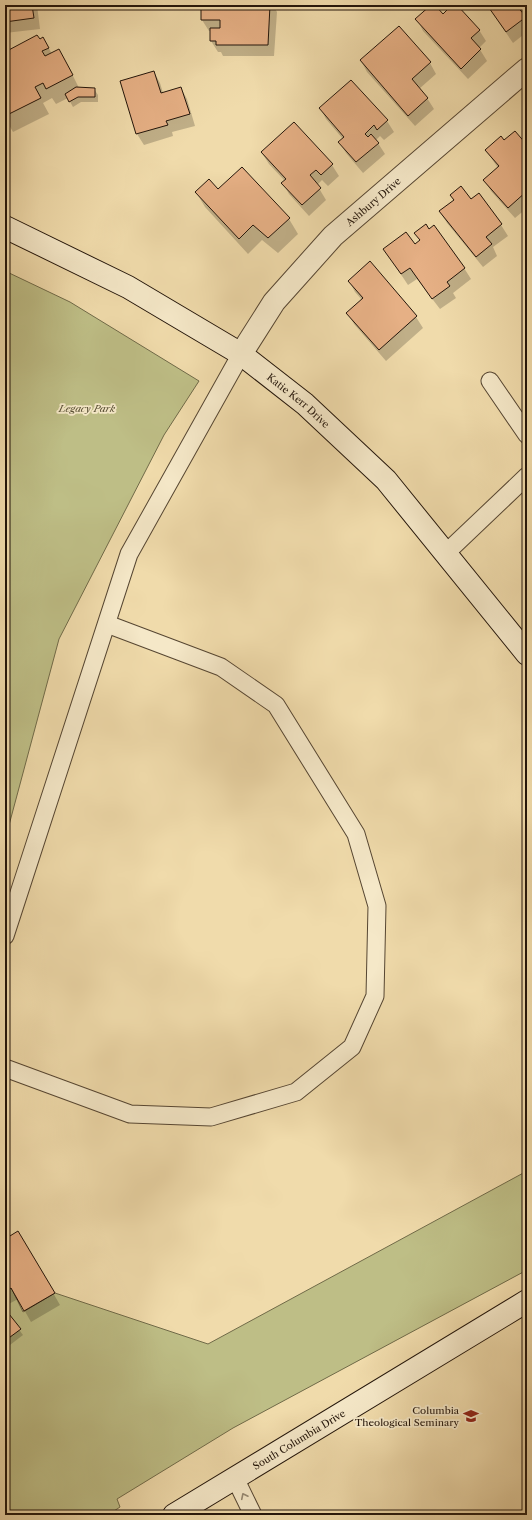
<svg xmlns="http://www.w3.org/2000/svg" width="532" height="1520" font-family="'Libre Caslon Text',serif">
  <style>
    .green { fill: #bebe86; stroke: #706a48 }
    .shadow { fill: #0003 }
    .building { fill: #e6b085; stroke: #23150a }
    .lines { fill: none; stroke-linecap: round; stroke-linejoin: round }
    .lane-casing { stroke: #564632; stroke-width: 19 }
    .street-casing { stroke: #564632; stroke-width: 24 }
    .secondary-casing { stroke: #23150a; stroke-width: 24 }
    .lane { stroke: #f5e8c8; stroke-width: 17 }
    .street { stroke: #f5e8c8; stroke-width: 22 }
    .secondary { stroke: #f5e8c8; stroke-width: 22 }
    .oneway { stroke: #968972 }
    .labels { text-anchor: middle; dominant-baseline: central; stroke-width: 3.5; stroke-linejoin: round; paint-order: stroke }
    .street-label { font-size: 10px; fill: #23150a; stroke: #f5e8c8 }
    .park-label { font-size: 10px; font-style: italic; fill: #595035; stroke: #f5e8c8 }
    .poi-label { font-size: 10px; fill: #23150a; stroke: #f5e8c8; text-anchor: end }
  </style>
  <rect width="100%" height="100%" fill="#f0dbab"/>
  <filter id="stains"><feTurbulence type="fractalNoise" baseFrequency=".005" numOctaves="4"/><feColorMatrix values="0 0 0 0 .2 0 0 0 0 .09 0 0 0 0 .02 0 0 0 .5 -.17"/></filter>
  <radialGradient id="worn" r=".72"><stop offset=".6" stop-color="#630" stop-opacity="0"/><stop offset="1" stop-color="#630" stop-opacity=".3"/></radialGradient>
  <g class="green">
    <polygon points="5,271 70,302 199,381 164,435 59,639 5,840"/>
    <polygon points="527,1171 527,1270 233,1428 117,1499 120,1507 108,1515 5,1515 5,1275 23,1312 55,1293 208,1344"/>
  </g>
  <g class="shadow">
    <polygon points="5,5 37,5 40,29 5,33"/>
    <polygon points="202,5 273,5 277,12 274,56 223,56 221,52 218,52 211,41 211,31 209,31 202,20"/>
    <polygon points="433,5 443,15 453,5 456,5 479,30 486,41 479,48 487,61 468,79 423,31 417,19"/>
    <polygon points="487,5 527,5 527,8 521,13 527,22 527,32 513,43"/>
    <polygon points="43,38 52,54 68,66 79,88 94,89 98,95 98,102 81,102 73,107 68,98 56,104 52,98 43,103 49,114 13,132 5,118 5,53"/>
    <polygon points="361,61 430,63 436,74 419,89 427,98 434,109 415,126 367,72"/>
    <polygon points="154,72 160,83 163,93 181,88 187,99 195,126 172,132 173,136 144,145 137,134"/>
    <polygon points="350,81 387,121 394,132 384,140 380,136 376,140 385,154 363,173 346,153 339,142 343,139 326,119 320,108"/>
    <polygon points="504,142 527,147 527,208 515,218 491,191 484,180 498,168 486,150"/>
    <polygon points="262,153 332,165 339,176 328,186 322,180 317,185 326,200 309,216 289,194 283,183 285,181 269,164"/>
    <polygon points="218,190 289,219 298,234 278,253 262,240 248,254 205,207 196,192"/>
    <polygon points="479,195 501,225 508,236 493,247 497,256 483,267 447,223 440,212 471,201"/>
    <polygon points="415,233 464,268 471,279 453,293 456,298 440,309 417,279 408,285 384,249 415,245 420,241"/>
    <polygon points="370,263 416,317 423,328 386,361 354,324 347,313 362,300 355,292 349,281"/>
    <polygon points="18,1232 60,1305 31,1322 18,1299 5,1306 5,1240"/>
    <polygon points="5,1311 23,1335 10,1345 5,1339"/>
  </g>
  <g class="building">
    <polygon points="5,5 32,5 34,18 5,22"/>
    <polygon points="201,5 270,5 268,45 216,45 216,41 210,41 210,28 220,28 220,20 201,20"/>
    <polygon points="431,5 435,5 443,14 452,5 457,5 480,30 471,38 481,49 461,69 415,19"/>
    <polygon points="487,5 516,5 526,17 506,32"/>
    <polygon points="399,26 431,62 412,79 428,98 408,116 360,60"/>
    <polygon points="37,35 40,39 43,37 49,48 42,51 45,56 59,49 73,75 46,89 43,83 35,87 41,98 5,116 5,52"/>
    <polygon points="154,71 161,93 181,87 190,114 166,121 168,125 136,134 120,81"/>
    <polygon points="351,80 388,120 377,130 374,125 365,134 368,137 371,134 379,143 356,162 338,142 344,137 319,108"/>
    <polygon points="76,87 95,88 95,97 78,97 69,102 65,94"/>
    <polygon points="294,122 333,164 321,175 316,170 310,175 321,188 302,205 281,183 286,179 261,152"/>
    <polygon points="515,131 527,145 527,191 508,208 483,180 499,166 485,150 501,136 504,140"/>
    <polygon points="242,167 290,218 268,238 253,225 239,239 195,192 209,179 218,189"/>
    <polygon points="461,186 471,199 479,193 502,224 486,237 492,244 476,257 439,211 454,200 450,195"/>
    <polygon points="426,224 429,229 434,225 465,268 447,282 450,286 432,299 410,268 401,274 383,249 406,232 415,244 420,240 414,233"/>
    <polygon points="370,261 417,316 379,350 346,313 363,298 348,281"/>
    <polygon points="18,1231 55,1293 24,1311 11,1288 5,1292 5,1239"/>
    <polygon points="5,1309 21,1329 6,1340 5,1338"/>
  </g>
  <g class="lines">
    <g class="lane-casing">
      <g id="lane">
        <polyline points="490,381 527,435"/>
        <polyline points="446,553 527,476"/>
        <polyline points="5,936 129,554 241,354"/>
        <polyline points="5,1068 130,1114 211,1117 296,1092 352,1047 375,996 377,906 356,834 276,705 221,667 107,624"/>
        <polyline points="235,1478 253,1515"/>
      </g>
    </g>
    <g class="street-casing">
      <g id="street">
        <path id="s1" d="M 241,354 L 274,302 L 333,236 L 527,69"/>
      </g>
    </g>
    <g class="secondary-casing">
      <g id="secondary">
        <path id="s2" d="M 5,227 L 128,287 L 241,354 L 305,404 L 386,480 L 527,654"/>
        <path id="s3" d="M 174,1515 L 527,1301"/>
      </g>
    </g>
    <use href="#lane" class="lane"/>
    <use href="#street" class="street"/>
    <use href="#secondary" class="secondary"/>
  </g>
  <defs><path id="oneway-chevron" d="M-2-3.5L2.5 0L-2 3.5" fill="none" stroke-width="1.6" stroke-linecap="round" stroke-linejoin="round"/></defs>
  <use class="oneway" href="#oneway-chevron" transform="translate(244 1496) rotate(-116)"/>
  <defs>
    <g id="university-bare" transform="scale(1.2)"><path d="M0-5L7-2L0 1L-7-2ZM-4 1L0 2.5L4 1V4Q0 6-4 4Z" fill="#8f2418" stroke="#f5e8c8" stroke-width="2.5" paint-order="stroke"/></g>
  </defs>
  <g fill-rule="evenodd">
    <use href="#university-bare" x="471" y="1416"/>
  </g>
  <g class="labels">
    <g class="street-label">
      <text stroke="none"><textPath href="#s1" startOffset="203">Ashbury Drive</textPath></text>
      <text stroke="none"><textPath href="#s2" startOffset="342">Katie Kerr Drive</textPath></text>
      <text stroke="none"><textPath href="#s3" startOffset="146">South Columbia Drive</textPath></text>
    </g>
    <g class="park-label">
      <text x="87" y="408">Legacy Park</text>
    </g>
    <g class="poi-label">
      <text x="459" y="1410">Columbia<tspan x="459" dy="12">Theological Seminary</tspan></text>
    </g>
  </g>
  <rect width="532" height="1520" fill="none" stroke="#f0dbab" stroke-width="20"/>
  <rect x="6" y="6" width="520" height="1508" fill="none" stroke="#23150a" stroke-width="2"/>
  <rect x="10" y="10" width="512" height="1500" fill="none" stroke="#23150a"/>
  <rect width="100%" height="100%" filter="url(#stains)"/>
  <rect width="100%" height="100%" fill="url(#worn)"/>
</svg>
